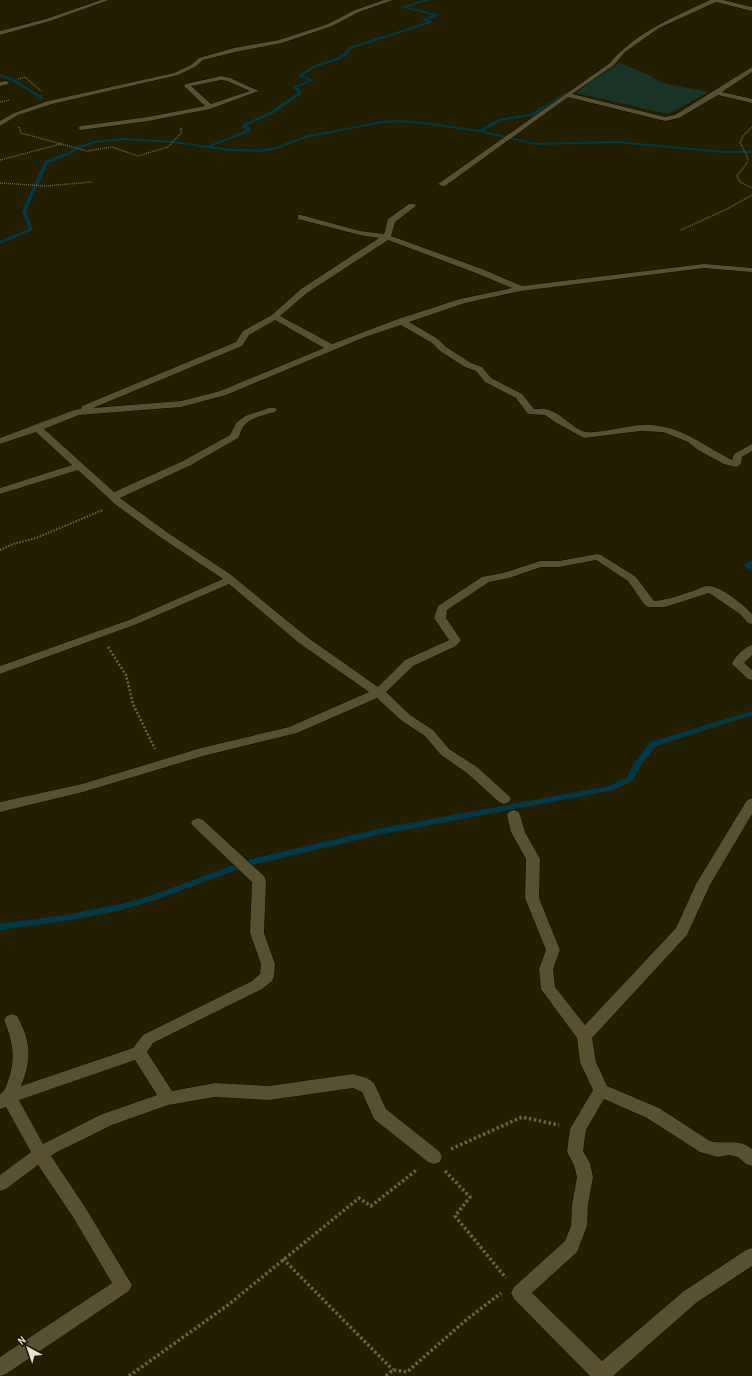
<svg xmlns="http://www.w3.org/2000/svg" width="752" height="1376" font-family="'Archivo Narrow',sans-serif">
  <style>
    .green { fill: #183426 }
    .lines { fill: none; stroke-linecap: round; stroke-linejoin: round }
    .stream { fill: #003949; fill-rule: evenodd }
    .minor-casing { stroke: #0d0800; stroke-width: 1 }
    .path-far3 { stroke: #68634a; stroke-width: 1.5; stroke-dasharray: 1 1; stroke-linecap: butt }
    .path-far2 { stroke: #68634a; stroke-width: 2; stroke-dasharray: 1.5 1.5; stroke-linecap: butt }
    .path-far1 { stroke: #68634a; stroke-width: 2.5; stroke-dasharray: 2 2; stroke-linecap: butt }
    .path { stroke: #68634a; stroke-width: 3.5; stroke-dasharray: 2.5 2.5; stroke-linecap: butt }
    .minor { fill: #575132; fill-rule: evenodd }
  </style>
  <rect width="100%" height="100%" fill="#241e00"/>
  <polygon class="green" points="620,63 651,76 662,83 709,92 668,114 576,93 599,76"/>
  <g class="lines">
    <g class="stream">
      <path d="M 424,0 L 430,0 L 407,7 L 437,14 L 437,16 L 427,20 L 431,21 L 431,23 L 351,49 C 345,61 331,62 319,66 C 313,68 308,72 303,76 L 315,80 L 297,87 L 302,93 L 301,94 L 274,113 L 246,126 L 251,129 L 251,131 L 212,146 L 229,149 L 261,150 L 275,147 L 305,136 L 382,121 L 399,120 L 423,122 L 479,130 L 499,119 L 533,113 L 565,93 L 567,94 L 566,95 L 535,115 L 501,121 L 484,131 L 535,143 L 617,141 L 723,151 L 752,151 L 752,153 L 723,153 L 617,143 L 535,145 L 480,132 L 423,124 L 399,122 L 382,123 L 306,138 L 277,149 L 261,152 L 229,151 L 173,143 L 123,140 L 95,143 L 77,149 L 73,153 L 48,163 L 26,211 L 33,230 L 0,244 L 0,241 L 29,229 L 22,211 L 45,161 L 71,151 L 75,147 L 95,141 L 123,138 L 173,141 L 207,146 L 247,130 L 242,127 L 242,125 L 271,111 L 298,93 L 293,87 L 309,80 L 298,76 C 304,71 311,67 318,64 C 330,60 342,59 349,47 L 427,22 L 422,20 L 433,15 L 401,7 Z"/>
      <polygon points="0,74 14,79 44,98 41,99 12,81 0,76"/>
      <polygon points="752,560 752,565 751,566 752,567 752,572 744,566"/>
      <polygon points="752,711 752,715 656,746 639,768 633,781 614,790 378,835 245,867 155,900 121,910 71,920 0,930 0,924 71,914 121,904 150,896 244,861 378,829 609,786 627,777 633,765 650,742"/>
    </g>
    <g class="minor-casing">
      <g id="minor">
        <polygon points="101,0 109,0 50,21 0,35 0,31 46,19"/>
        <polygon points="384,0 393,0 359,12 332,26 282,43 235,52 203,60 195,67 178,75 52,104 18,115 0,126 0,121 14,113 48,101 174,73 191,65 199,58 234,48 279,40 328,24 355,10"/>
        <path d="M 710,0 L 723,0 L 752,7 L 752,11 L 716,2 L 659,28 L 625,52 L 614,65 L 572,94 L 665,117 L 675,115 L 752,67 L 752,72 L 722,92 L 752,99 L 752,103 L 718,95 L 679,118 L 665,121 L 568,97 L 445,186 L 442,186 L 438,184 L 610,63 C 636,32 674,17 710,0 Z"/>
        <path d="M 221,76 L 230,78 L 259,91 L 210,109 L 148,121 L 81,130 L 78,128 L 81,126 L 148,117 L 205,106 L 184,86 L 186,84 ZM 221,80 L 227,81 L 250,91 L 211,104 L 191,86 Z"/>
        <polygon points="6,81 9,83 8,84 0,86 0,82"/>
        <path d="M 409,204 L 415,204 L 416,206 L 395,222 L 391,236 L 482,269 L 522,286 L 704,264 L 752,268 L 752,272 L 704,268 L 521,291 L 465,303 L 409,322 L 438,339 L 446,347 L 471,363 L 482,367 L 491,378 L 522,394 L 534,409 C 538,409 544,408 549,410 C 562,414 572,428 585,432 C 594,434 628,426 640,425 C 678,423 700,444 732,460 L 734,454 L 752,444 L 752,451 L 742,457 L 741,464 L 736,467 L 724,464 L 698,450 L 688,442 L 663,432 L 640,431 L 584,438 L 555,422 L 545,415 L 528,414 L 516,398 L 485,382 L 476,371 L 465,367 L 440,351 L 432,343 L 401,325 L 365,337 L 226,395 L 181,407 L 79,415 L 44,429 L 114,492 L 183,461 L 230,435 L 236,423 L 245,416 L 269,408 L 275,408 L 277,410 L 275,412 C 265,415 247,418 242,429 C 240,432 240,435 238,438 L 191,465 L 120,498 L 168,533 L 230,574 L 307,637 L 378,687 L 405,660 L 449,640 L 434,618 L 438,606 L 482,577 L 503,573 L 540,561 L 559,561 L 597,554 L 601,555 L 636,577 L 654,601 C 668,600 680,595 693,591 C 698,589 703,586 708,586 C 720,585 745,606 752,614 L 752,624 L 748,623 L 740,614 L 709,593 L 665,607 L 648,607 L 644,604 L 628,581 L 596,560 L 559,567 L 541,567 L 509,578 L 489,582 L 447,610 L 446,618 L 461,640 L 456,646 L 413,666 L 386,692 L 410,715 L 433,730 L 449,749 L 477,767 L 509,796 L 511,799 L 509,802 L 504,804 L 499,802 L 467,773 L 441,755 L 425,736 L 402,721 L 377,698 L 297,733 L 203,756 L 83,792 L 0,812 L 0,802 L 82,784 L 201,748 L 289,727 L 369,692 L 299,643 L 229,584 L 137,624 L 0,674 L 0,666 L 129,620 L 223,579 L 160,537 L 116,505 L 78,470 L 0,494 L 0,488 L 72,465 L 36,432 L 0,444 L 0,438 L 74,410 L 81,409 L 82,406 L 236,342 L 243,331 L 272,315 L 301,289 L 379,238 L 360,235 L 298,219 L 298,215 L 301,215 L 360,231 L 384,234 L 388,219 ZM 388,240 L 476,273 L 512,288 L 460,299 L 398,319 L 332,344 L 280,316 L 307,293 ZM 275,320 L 324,348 L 220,391 L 181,401 L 93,408 L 242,346 L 249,335 Z"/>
        <path d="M 752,645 L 752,655 L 744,663 L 752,670 L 752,680 L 748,679 L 732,664 C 734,657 745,647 752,645 Z"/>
        <path d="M 752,798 L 752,814 L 710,885 L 687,935 L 592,1038 L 596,1062 L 607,1086 L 659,1108 L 710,1141 C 725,1145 738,1138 752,1149 L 752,1166 L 746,1164 L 738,1157 L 729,1155 L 718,1157 L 700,1152 L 647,1118 L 604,1099 L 586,1130 L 583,1151 L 590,1163 L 593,1177 L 588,1205 L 587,1226 L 577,1252 L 532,1293 L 602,1361 L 684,1291 L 746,1250 L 752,1248 L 752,1266 L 696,1303 L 613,1376 L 590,1376 L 514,1299 L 511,1293 L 514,1287 L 565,1241 L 571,1226 L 572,1205 L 577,1177 L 574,1165 L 567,1152 L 570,1129 L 593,1090 L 580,1062 L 577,1038 L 541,989 L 539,969 L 546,950 L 525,898 L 526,859 L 511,832 L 507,815 L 509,812 L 514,810 L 519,812 L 525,832 L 540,859 L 539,898 L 560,950 L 553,969 L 555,987 L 585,1025 L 676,928 L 696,884 L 747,800 Z"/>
        <path d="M 198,818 L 203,820 L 264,876 L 266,880 L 264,933 L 275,964 L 274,977 L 272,981 L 262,989 L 153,1043 L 147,1052 L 172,1091 L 215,1083 L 269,1086 L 353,1074 L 367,1078 L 374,1083 L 386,1109 L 440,1152 L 442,1157 L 440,1162 L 434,1164 L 428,1162 L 374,1119 L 362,1092 L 353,1088 L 269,1100 L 215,1097 L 168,1105 L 112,1125 L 57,1152 L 51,1156 L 85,1207 L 132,1285 L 129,1291 L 6,1374 L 0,1376 L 0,1357 L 112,1283 L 73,1217 L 38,1165 L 6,1189 L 0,1191 L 0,1175 L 31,1152 L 6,1107 L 0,1109 L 0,1094 C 5,1092 6,1086 8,1081 C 16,1059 13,1042 4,1020 L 7,1016 L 12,1014 L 17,1016 C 31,1041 32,1059 21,1086 L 133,1048 L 143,1035 L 252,981 L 260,974 L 261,964 L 250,933 L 252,882 L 193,826 L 191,823 L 193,820 ZM 135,1060 L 157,1095 L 100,1115 L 43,1144 L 19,1100 Z"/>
      </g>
    </g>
    <g class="path-far3">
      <polyline points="18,79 25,77 41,91"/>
      <polyline points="0,102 10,100"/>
      <polyline points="19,127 21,133 87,151 112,147 138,156 168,147 182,132 180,129 182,128"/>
      <path d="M 752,127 L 743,136 L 740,143 C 751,162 750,159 737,176 L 740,182 L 752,188"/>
      <polyline points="0,160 61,144"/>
      <polyline points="0,183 46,186 92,182"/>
      <polyline points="681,230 727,209 752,195"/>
    </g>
    <polyline class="path-far2" points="0,550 13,544 36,538 103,510"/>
    <polyline class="path-far1" points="108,647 126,675 133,704 155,749"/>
    <g class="path">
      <polyline points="451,1149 522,1117 559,1125"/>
      <polyline points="445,1171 470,1197 455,1216 506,1278"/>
      <polyline points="283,1259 393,1370"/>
      <polyline points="129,1376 228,1305 359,1198 371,1206 418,1169"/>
      <polyline points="386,1376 393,1370 407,1372 466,1320 501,1293"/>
    </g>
    <use href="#minor" class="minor"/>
  </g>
  <g transform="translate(28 1348) rotate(320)" stroke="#1b1500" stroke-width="3" paint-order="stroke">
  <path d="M0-3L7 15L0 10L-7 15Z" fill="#e4e1cf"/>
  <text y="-6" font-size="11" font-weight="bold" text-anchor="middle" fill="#e4e1cf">N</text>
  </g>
</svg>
